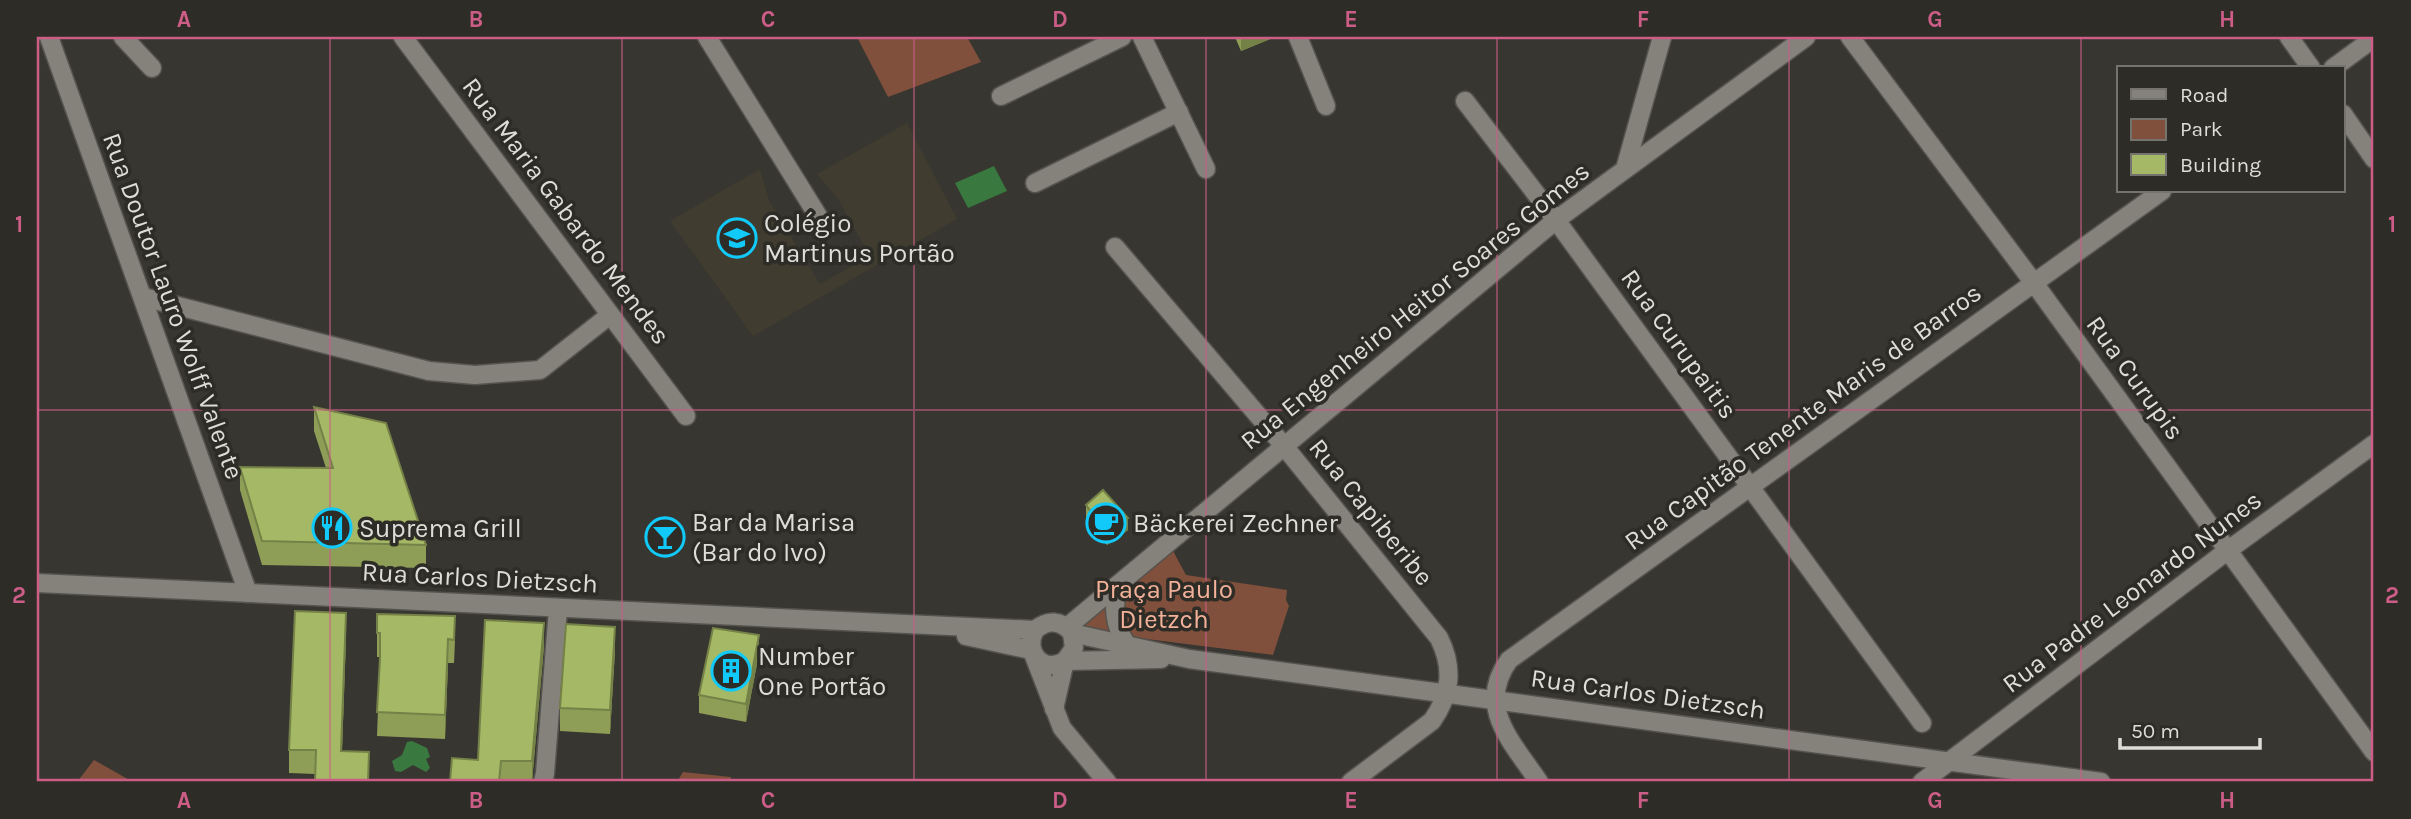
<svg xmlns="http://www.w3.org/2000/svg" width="2411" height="819" font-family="Karla,sans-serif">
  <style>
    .built { fill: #403c2f }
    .green { fill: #80503d }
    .water { fill: #39783e }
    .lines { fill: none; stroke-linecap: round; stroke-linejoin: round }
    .minor-casing { stroke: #55534e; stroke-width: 21 }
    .tertiary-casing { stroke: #55534e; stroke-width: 21 }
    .minor { stroke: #84827a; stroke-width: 18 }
    .tertiary { stroke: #84827a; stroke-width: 18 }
    .wall { fill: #8e9e57 }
    .shaded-wall { fill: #748147 }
    .building { fill: #a5b865; stroke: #748147; stroke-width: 2 }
    .grid { fill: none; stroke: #cc5d87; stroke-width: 2; stroke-opacity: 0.55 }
    .labels { text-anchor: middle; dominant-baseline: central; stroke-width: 7; stroke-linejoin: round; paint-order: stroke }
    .street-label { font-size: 26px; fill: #dfddd9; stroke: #2e2c26 }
    .poi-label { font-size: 26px; fill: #dfddd9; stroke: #2e2c26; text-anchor: start }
    .park-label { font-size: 26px; fill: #f2b198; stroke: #2e2c26 }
    .neatline { fill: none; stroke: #cc5d87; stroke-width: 2.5 }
    .grid-label { font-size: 23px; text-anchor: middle; font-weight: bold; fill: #cc5d87 }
  </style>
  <rect width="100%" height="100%" fill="#383630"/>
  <polygon class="built" points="907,123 957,219 753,336 670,221 760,169 769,201 820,284 870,256 838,199 817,174"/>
  <g class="green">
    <polygon points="857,37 967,37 981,62 888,97"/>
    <polygon points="1172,549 1186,575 1287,590 1286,600 1289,606 1273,655 1075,630"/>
    <polygon points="94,760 133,782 77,782"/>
    <polygon points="683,772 731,777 731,782 677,782"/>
  </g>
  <g class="water">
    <polygon points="994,166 1007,191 968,208 955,183"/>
    <polygon points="412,741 427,748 430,757 426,759 430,768 426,772 413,765 401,772 395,771 392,761 402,755 407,742"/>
  </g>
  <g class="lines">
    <g class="minor-casing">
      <g id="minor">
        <polyline points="49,37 248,593"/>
        <polyline points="123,37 152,68"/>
        <polyline points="403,37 686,416"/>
        <polyline points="707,37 818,216"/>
        <polyline points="1142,37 1206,169"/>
        <polyline points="1298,37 1326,106"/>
        <polyline points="1850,37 2034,283 2374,752"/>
        <polyline points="2289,37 2311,68"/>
        <polyline points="2333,68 2374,38"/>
        <polyline points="1001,96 1122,37"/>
        <polyline points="1465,101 1556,220 1922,723"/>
        <polyline points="2343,114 2374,159"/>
        <polyline points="1625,169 1662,37"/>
        <polyline points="1035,183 1179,112"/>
        <path d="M 1115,247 L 1284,446 L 1439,638 C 1454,668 1451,694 1432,721 L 1351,782"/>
        <polyline points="143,297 429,371 475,375 540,370 610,315"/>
        <polyline points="1067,627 1556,220 1806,37"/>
        <polyline points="543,782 545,773 558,609"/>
        <path d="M 1539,782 C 1513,743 1475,707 1509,660 L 2162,191"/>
        <polyline points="1922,782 2227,551 2374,444"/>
      </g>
    </g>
    <g class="tertiary-casing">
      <g id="tertiary">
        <path d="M 37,583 L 1035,630 C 1048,619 1061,620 1072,633 L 1189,659 L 2101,782"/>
        <path d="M 1119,584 C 1112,606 1114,626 1127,645"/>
        <path d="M 1035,630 C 1023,652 1043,674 1065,661 L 1161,659"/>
        <polyline points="966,636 1031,650"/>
        <polyline points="1034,656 1062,728 1107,782"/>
        <polyline points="1054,709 1065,661 1074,648 1072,633"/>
      </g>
    </g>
    <use href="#minor" class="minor"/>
    <use href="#tertiary" class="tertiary"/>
  </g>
  <g class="wall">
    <polygon points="1235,37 1275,37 1241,51"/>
    <polygon points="314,407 426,545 426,568 262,565 240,490 240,467 326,468 314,431"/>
    <polygon points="1086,505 1128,530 1107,545 1086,517"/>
    <polygon points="377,614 455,640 454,663 448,663 445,739 377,736 380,657 377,657"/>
    <polygon points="346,637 342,751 315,774 289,773 289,750"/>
    <polygon points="544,646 532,782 450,782 478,760"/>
    <polygon points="615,650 610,734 560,731 560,708"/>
    <polygon points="759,653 746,722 699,713 699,695"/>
  </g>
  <g class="shaded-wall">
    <polygon points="1241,37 1275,37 1241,51"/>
    <polygon points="1128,518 1128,530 1107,545 1107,533"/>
    <polygon points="346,613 346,637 341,775 341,751"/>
    <polygon points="544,623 544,646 532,782 532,761"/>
    <polygon points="615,627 615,650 610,734 610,710"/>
    <polygon points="759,635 759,653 746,722 746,704"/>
    <polygon points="448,639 448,663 445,739 445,715"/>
  </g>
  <g class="building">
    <polygon points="314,407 386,423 426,545 262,541 240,467 333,468"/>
    <polygon points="1103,490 1128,518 1107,533 1086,505"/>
    <polygon points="295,611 346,613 341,751 369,752 368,782 315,782 316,750 289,750"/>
    <polygon points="377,614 455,616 454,640 448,639 445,715 377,712 380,658 380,633 377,633"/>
    <polygon points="485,620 544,623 532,761 501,761 499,782 450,782 452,758 478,760"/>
    <polygon points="566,624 615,627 610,710 560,708"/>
    <polygon points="713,628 759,635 746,704 699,695"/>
  </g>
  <path class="grid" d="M 330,37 L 330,782M 622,37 L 622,782M 914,37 L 914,782M 1206,37 L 1206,782M 1497,37 L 1497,782M 1789,37 L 1789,782M 2081,37 L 2081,782M 37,410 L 2374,410"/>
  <defs>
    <g id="school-ring" transform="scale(2.0125)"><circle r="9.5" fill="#2e2c26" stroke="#11cafa" stroke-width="1.5"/><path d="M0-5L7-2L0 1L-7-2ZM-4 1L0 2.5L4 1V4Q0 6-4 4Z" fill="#11cafa"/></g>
    <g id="cafe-ring" transform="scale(2.0125)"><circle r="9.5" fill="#2e2c26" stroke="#11cafa" stroke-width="1.5"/><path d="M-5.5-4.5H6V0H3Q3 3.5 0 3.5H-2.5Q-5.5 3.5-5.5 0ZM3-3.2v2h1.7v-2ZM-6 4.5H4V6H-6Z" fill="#11cafa"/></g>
    <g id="restaurant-ring" transform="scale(2.0125)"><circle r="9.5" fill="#2e2c26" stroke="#11cafa" stroke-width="1.5"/><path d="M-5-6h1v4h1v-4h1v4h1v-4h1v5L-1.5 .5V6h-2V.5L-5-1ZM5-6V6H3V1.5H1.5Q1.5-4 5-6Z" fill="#11cafa"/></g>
    <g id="bar-ring" transform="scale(2.0125)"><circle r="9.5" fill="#2e2c26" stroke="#11cafa" stroke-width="1.5"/><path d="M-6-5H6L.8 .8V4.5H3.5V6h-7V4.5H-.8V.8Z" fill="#11cafa"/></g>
    <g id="building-ring" transform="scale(2.0125)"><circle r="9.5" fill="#2e2c26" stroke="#11cafa" stroke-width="1.5"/><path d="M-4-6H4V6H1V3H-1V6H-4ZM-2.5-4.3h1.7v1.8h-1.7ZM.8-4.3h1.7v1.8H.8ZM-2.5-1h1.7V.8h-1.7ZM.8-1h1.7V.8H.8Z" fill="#11cafa"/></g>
  </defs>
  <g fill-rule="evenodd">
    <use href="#school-ring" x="737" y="238"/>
    <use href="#cafe-ring" x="1106" y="523"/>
    <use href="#restaurant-ring" x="332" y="528"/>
    <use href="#bar-ring" x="665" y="537"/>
    <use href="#building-ring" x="731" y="671"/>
  </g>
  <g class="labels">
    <g class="street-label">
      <text transform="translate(566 211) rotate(53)">Rua Maria Gabardo Mendes</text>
      <text transform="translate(173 306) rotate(70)">Rua Doutor Lauro Wolff Valente</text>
      <text transform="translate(1415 306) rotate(-39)">Rua Engenheiro Heitor Soares Gomes</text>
      <text transform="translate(1679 344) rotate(54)">Rua Curupaitis</text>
      <text transform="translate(2135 378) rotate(54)">Rua Curupis</text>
      <text transform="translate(1803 417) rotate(-36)">Rua Capitão Tenente Maris de Barros</text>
      <text transform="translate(1371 512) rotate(51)">Rua Capiberibe</text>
      <text transform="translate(480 578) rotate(3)">Rua Carlos Dietzsch</text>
      <text transform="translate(2132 592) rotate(-37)">Rua Padre Leonardo Nunes</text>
      <text transform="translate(1648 694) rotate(8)">Rua Carlos Dietzsch</text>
    </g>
    <g class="poi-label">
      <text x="764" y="223">Colégio<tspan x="764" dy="30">Martinus Portão</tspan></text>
      <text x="692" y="522">Bar da Marisa<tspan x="692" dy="30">(Bar do Ivo)</tspan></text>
      <text x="1133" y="523">Bäckerei Zechner</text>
      <text x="359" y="528">Suprema Grill</text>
      <text x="758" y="656">Number<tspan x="758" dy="30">One Portão</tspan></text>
    </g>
    <g class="park-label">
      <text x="1164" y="589">Praça Paulo<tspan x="1164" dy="30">Dietzch</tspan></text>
    </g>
  </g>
  <rect width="2411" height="819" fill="none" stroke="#2e2c26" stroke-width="77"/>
  <rect x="2117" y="66" width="228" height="126" fill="#2e2c26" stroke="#75736e" stroke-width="2"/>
  <rect x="2131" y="89" width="35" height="10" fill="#84827a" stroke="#75736e" stroke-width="2"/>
  <text x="2180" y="102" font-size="21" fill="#dfddd9">Road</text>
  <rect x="2131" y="119" width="35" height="21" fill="#80503d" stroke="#75736e" stroke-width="2"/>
  <text x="2180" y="136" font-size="21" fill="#dfddd9">Park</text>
  <rect x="2131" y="154" width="35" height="21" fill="#a5b865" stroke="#75736e" stroke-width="2"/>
  <text x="2180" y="172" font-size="21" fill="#dfddd9">Building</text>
  <path d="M2120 738v10h140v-10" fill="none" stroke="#dfddd9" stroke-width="3.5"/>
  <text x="2131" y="738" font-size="21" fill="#dfddd9" stroke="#2e2c26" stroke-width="5" paint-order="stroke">50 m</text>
  <rect x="38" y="38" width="2334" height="742" class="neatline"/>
  <g class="grid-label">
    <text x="184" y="27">A</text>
    <text x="476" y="27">B</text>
    <text x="768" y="27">C</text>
    <text x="1060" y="27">D</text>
    <text x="1351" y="27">E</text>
    <text x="1643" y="27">F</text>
    <text x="1935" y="27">G</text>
    <text x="2227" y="27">H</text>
    <text x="19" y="232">1</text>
    <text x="2392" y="232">1</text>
    <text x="19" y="603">2</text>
    <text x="2392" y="603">2</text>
    <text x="184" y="808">A</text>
    <text x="476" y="808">B</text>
    <text x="768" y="808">C</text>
    <text x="1060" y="808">D</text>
    <text x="1351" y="808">E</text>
    <text x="1643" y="808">F</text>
    <text x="1935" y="808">G</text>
    <text x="2227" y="808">H</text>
  </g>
</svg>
